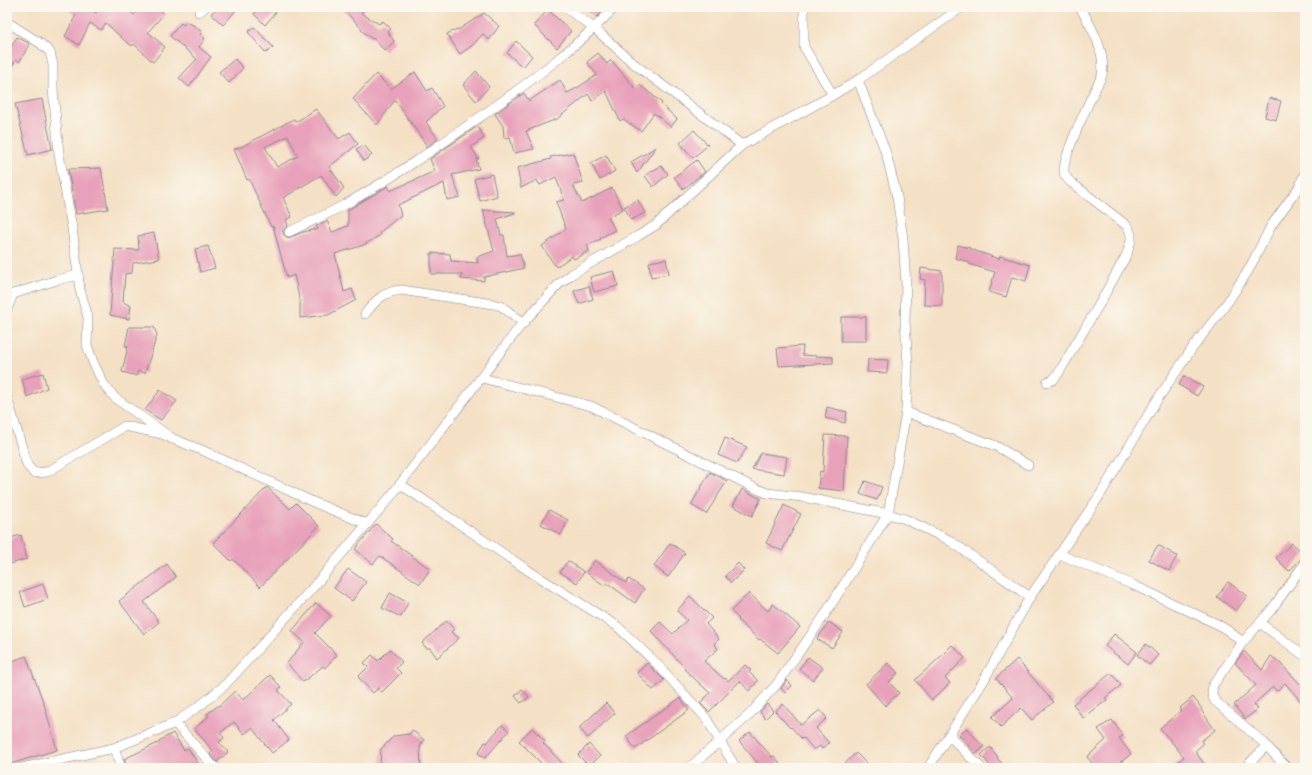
<svg xmlns="http://www.w3.org/2000/svg" width="1312" height="775" font-family="'Old Standard TT',serif">
  <style>
    .building { fill: #e8a1ba; fill-rule: evenodd }
    .lines { fill: none; stroke-linecap: round; stroke-linejoin: round }
    .street-casing { stroke: #888891; stroke-width: 10 }
    .street { stroke: #fff; stroke-width: 9 }
  </style>
  <rect width="100%" height="100%" fill="#fbf7ec"/>
  <filter id="ink" filterUnits="userSpaceOnUse"><feTurbulence type="fractalNoise" baseFrequency=".025" numOctaves="2"/><feDisplacementMap in="SourceGraphic" scale="8" xChannelSelector="R" yChannelSelector="G"/><feConvolveMatrix kernelMatrix="1 2 1 2 8 2 1 2 1" color-interpolation-filters="sRGB"/></filter>
  <filter id="wash" filterUnits="userSpaceOnUse"><feTurbulence type="fractalNoise" baseFrequency=".012" numOctaves="4" result="noise"/><feDisplacementMap in="SourceGraphic" scale="16" xChannelSelector="R" yChannelSelector="G"/><feGaussianBlur stdDeviation="0.9" result="paint"/><feColorMatrix in="noise" values="0 0 0 0 0 0 0 0 0 0 0 0 0 0 0 0 0 1.4 0 .05"/><feComposite in="paint" operator="in"/></filter>
  <g filter="url(#wash)">
    <rect width="100%" height="100%" fill="#f4e0c4"/>
    <g id="blocks">
      <g class="building">
        <polygon points="63,7 86,7 96,13 100,7 124,7 134,15 142,7 158,7 164,14 148,32 165,47 153,62 134,44 132,46 125,41 106,23 101,30 90,23 79,45 65,36 76,15"/>
        <polygon points="217,7 239,7 223,25 211,14"/>
        <polygon points="260,7 280,7 265,25 254,14"/>
        <polygon points="341,7 366,7 361,13 379,24 383,21 391,29 388,32 394,41 385,51 373,38 372,39 361,30 362,29"/>
        <polygon points="582,7 607,7 597,17"/>
        <polygon points="548,10 571,31 557,48 534,25"/>
        <polygon points="484,13 499,26 489,40 483,34 473,45 460,54 447,34 457,29 458,30"/>
        <polygon points="186,22 193,25 202,32 200,34 205,39 199,47 211,57 189,87 179,78 197,59 170,36 181,23 183,25"/>
        <polygon points="254,27 273,47 266,53 248,32"/>
        <polygon points="17,37 30,44 19,62 16,60 7,74 7,54"/>
        <polygon points="516,41 532,56 523,67 507,53"/>
        <polygon points="598,53 607,64 611,60 635,88 640,85 662,103 661,104 677,119 671,127 654,113 641,131 623,119 620,121 606,91 592,101 588,94 557,119 526,131 534,149 514,153 510,137 504,138 503,126 495,114 524,93 529,101 560,80 567,93 577,88 597,75 587,62"/>
        <polygon points="235,59 243,68 229,83 219,72"/>
        <polygon points="476,71 489,87 476,101 463,85"/>
        <polygon points="415,72 427,91 432,88 443,106 426,122 438,139 425,148 427,146 395,100 377,125 353,99 376,74 391,89"/>
        <polygon points="1269,98 1281,101 1276,120 1265,117"/>
        <polygon points="42,99 52,149 28,155 15,104"/>
        <path d="M 316,109 L 339,139 L 350,132 L 358,144 L 329,167 L 344,188 L 336,197 L 321,175 L 283,198 L 292,217 L 286,220 L 288,226 L 283,231 L 284,235 L 288,238 L 303,232 L 318,229 L 316,226 L 327,221 L 332,232 L 348,226 L 348,210 L 388,186 L 390,191 L 435,171 L 430,159 L 478,126 L 484,138 L 471,147 L 479,159 L 476,159 L 479,169 L 452,175 L 460,197 L 447,200 L 444,183 L 398,205 L 401,215 L 379,233 L 380,235 L 364,245 L 335,254 L 344,292 L 352,289 L 356,300 L 328,315 L 300,318 L 300,302 L 294,275 L 287,278 L 273,226 L 271,227 L 249,179 L 247,180 L 234,149 L 241,147 L 294,119 L 296,122 ZM 288,136 L 298,156 L 277,167 L 265,147 Z"/>
        <polygon points="694,130 708,145 693,158 680,143"/>
        <polygon points="364,145 372,155 364,161 356,149"/>
        <polygon points="656,147 637,173 631,162"/>
        <polygon points="573,153 583,183 573,185 582,203 612,188 623,209 608,217 615,230 600,238 601,239 587,245 589,251 574,259 572,256 556,267 542,246 566,229 556,202 564,200 556,177 540,185 537,180 521,188 517,168 551,159 550,157"/>
        <polygon points="606,155 615,171 600,180 591,163"/>
        <polygon points="697,160 705,172 683,189 674,177"/>
        <polygon points="661,166 668,174 653,187 645,176 652,170 652,171"/>
        <polygon points="101,168 108,209 76,214 68,169"/>
        <polygon points="492,174 497,196 480,201 474,179"/>
        <polygon points="638,200 645,213 631,220 624,207"/>
        <polygon points="483,210 515,212 515,213 497,219 501,235 504,235 507,256 520,254 524,268 484,277 484,281 461,279 462,274 431,274 431,253 450,254 451,261 478,263 477,257 494,251"/>
        <polygon points="154,233 159,259 133,263 132,273 125,274 123,302 131,306 129,319 110,315 115,249 139,250 138,236"/>
        <polygon points="958,245 970,248 970,249 999,259 1000,256 1030,265 1026,281 1012,277 1006,297 989,292 995,272 969,264 969,262 955,258"/>
        <polygon points="208,246 215,268 200,272 195,249"/>
        <polygon points="666,259 669,274 651,277 649,262"/>
        <polygon points="921,268 942,271 942,306 924,305 925,280 920,279"/>
        <polygon points="614,271 618,286 594,292 590,277"/>
        <polygon points="589,286 593,299 579,304 574,291"/>
        <rect x="841" y="317" width="25" height="24"/>
        <polygon points="129,327 154,327 157,335 145,373 138,371 137,376 122,372 128,346 125,346"/>
        <polygon points="803,346 802,355 833,357 833,363 779,366 777,348"/>
        <polygon points="868,359 888,360 887,373 867,372"/>
        <polygon points="43,373 47,388 27,397 22,379"/>
        <polygon points="1184,376 1203,387 1197,396 1179,385"/>
        <polygon points="160,390 177,401 161,420 145,410"/>
        <polygon points="827,407 847,412 845,423 825,418"/>
        <polygon points="825,435 847,436 844,491 818,488 820,471 823,472"/>
        <polygon points="725,438 747,447 737,463 718,455"/>
        <polygon points="761,453 787,457 784,474 752,469"/>
        <polygon points="710,472 727,481 706,514 691,505"/>
        <polygon points="865,481 882,487 877,500 860,494"/>
        <polygon points="267,487 290,509 296,503 319,526 260,587 233,559 231,561 213,543"/>
        <polygon points="742,489 761,499 752,516 733,506"/>
        <polygon points="784,505 801,514 782,551 766,543"/>
        <polygon points="549,510 568,520 561,535 541,524"/>
        <polygon points="376,524 393,539 391,541 430,569 420,584 380,556 373,564 355,549"/>
        <polygon points="21,535 27,559 7,565 7,539"/>
        <polygon points="670,543 685,553 668,577 654,566"/>
        <polygon points="1292,543 1305,555 1289,571 1276,558"/>
        <polygon points="1158,545 1177,556 1169,571 1149,560"/>
        <polygon points="595,560 626,583 629,579 644,589 635,603 607,583 605,586 586,572"/>
        <polygon points="568,561 584,572 577,583 560,572"/>
        <polygon points="738,563 744,570 731,583 725,576"/>
        <polygon points="167,564 176,577 144,602 159,622 144,634 119,601"/>
        <polygon points="348,569 366,582 352,601 334,588"/>
        <polygon points="1228,582 1247,596 1236,611 1217,597"/>
        <polygon points="43,584 48,599 25,607 20,592"/>
        <polygon points="390,593 408,603 401,617 382,608"/>
        <polygon points="749,593 768,611 773,604 800,627 778,653 760,639 759,640 738,620 739,619 731,611"/>
        <polygon points="690,596 712,618 706,624 719,639 714,644 718,649 704,661 724,679 725,678 728,681 745,665 751,670 749,672 758,681 749,691 740,681 709,712 700,703 710,693 684,669 685,668 651,631 660,622 673,634 687,620 677,611"/>
        <polygon points="316,603 331,616 315,633 337,655 325,668 323,666 303,682 287,663 304,642 292,631"/>
        <polygon points="446,621 454,629 451,632 459,638 437,658 430,648 426,648 422,643"/>
        <polygon points="829,622 843,632 832,648 817,639"/>
        <polygon points="1114,634 1137,652 1128,664 1105,646"/>
        <polygon points="1146,644 1158,655 1149,665 1137,655"/>
        <polygon points="952,645 965,658 945,678 950,683 932,700 915,680 938,659"/>
        <polygon points="390,649 402,662 396,668 401,673 382,692 378,688 373,693 358,677 368,667 364,663 372,655 378,661"/>
        <polygon points="1244,651 1262,670 1271,656 1278,661 1305,689 1305,706 1285,683 1277,691 1273,687 1254,704 1258,709 1245,719 1234,705 1256,685 1235,663"/>
        <polygon points="26,656 44,704 57,750 7,765 7,663"/>
        <polygon points="808,657 823,668 813,680 799,669"/>
        <polygon points="1017,659 1053,702 1032,720 1021,708 1001,727 992,717 1013,698 996,678"/>
        <polygon points="647,663 664,680 653,690 637,673"/>
        <polygon points="888,663 898,673 889,682 899,693 885,706 866,684"/>
        <polygon points="1111,673 1121,685 1105,698 1107,700 1083,718 1073,704"/>
        <polygon points="270,675 281,687 278,690 291,704 274,720 289,740 272,753 252,728 244,734 234,722 220,733 224,738 219,742 228,752 217,762 210,754 213,751 194,729 209,716 207,714 219,705 219,706 235,691 243,700"/>
        <polygon points="787,680 792,686 785,693 781,688"/>
        <polygon points="522,689 529,697 521,703 515,696"/>
        <polygon points="1193,697 1202,709 1201,710 1215,730 1201,741 1203,744 1195,751 1207,768 1170,768 1184,757 1160,728 1182,710 1180,708"/>
        <polygon points="680,698 689,710 635,749 626,736"/>
        <polygon points="606,703 615,713 588,738 579,728"/>
        <polygon points="767,704 773,711 765,719 760,712"/>
        <polygon points="783,704 801,725 820,710 827,718 816,728 829,743 822,749 820,746 814,750 804,738 802,739 791,727 790,728 775,711"/>
        <polygon points="1112,720 1123,736 1119,738 1131,754 1113,768 1096,768 1087,757 1106,740 1098,729"/>
        <polygon points="502,725 509,731 485,758 478,753 485,742 487,743"/>
        <polygon points="532,728 545,741 543,743 567,768 546,768 519,741"/>
        <polygon points="966,728 984,747 976,754 959,735"/>
        <polygon points="412,730 424,740 420,747 421,768 380,768 381,749 394,736 410,734"/>
        <polygon points="750,732 772,757 774,756 780,763 773,768 762,768 739,741"/>
        <polygon points="173,733 184,750 188,748 201,768 127,768 124,759 160,742 159,741"/>
        <polygon points="589,744 600,756 589,766 578,755"/>
        <polygon points="990,747 998,757 997,758 1006,768 992,768 981,755"/>
        <polygon points="856,753 871,768 840,768"/>
      </g>
    </g>
  </g>
  <g filter="url(#ink)">
    <use href="#blocks" fill-opacity="0" stroke="#888891" stroke-width="1"/>
    <g class="lines">
      <g class="street-casing">
        <g id="street">
          <polyline points="565,7 595,29 633,63 742,145"/>
          <polyline points="804,7 804,47 833,95"/>
          <polyline points="199,12 205,7"/>
          <polyline points="7,22 40,43 50,52 53,65 53,89 59,154 72,228 80,290 88,317 87,345 93,362 103,383 115,398 173,439"/>
          <path d="M 289,232 C 307,223 326,215 344,205 C 393,178 440,145 486,113 C 532,80 577,47 615,7"/>
          <polyline points="7,296 57,280 78,275"/>
          <polyline points="7,310 13,294"/>
          <path d="M 365,314 C 376,300 383,292 401,290 L 493,304 L 501,306 L 524,323"/>
          <polyline points="482,378 591,406 757,489 767,493 802,497 888,514 905,519 949,540 1030,597"/>
          <path d="M 1047,382 L 1053,380 L 1058,374 L 1100,303 L 1127,254 L 1131,240 L 1131,235 L 1129,229 L 1126,225 L 1073,184 C 1069,181 1065,177 1064,172 C 1062,157 1094,91 1102,76 C 1106,51 1092,28 1080,7"/>
          <polyline points="7,397 27,465 34,473 47,472 125,426 162,434 173,439 204,451 313,502 367,524"/>
          <polyline points="906,412 996,446 1028,465"/>
          <polyline points="400,484 532,573 617,626 657,664 706,718 736,768"/>
          <polyline points="1059,554 1131,584 1217,624 1227,630 1243,642"/>
          <polyline points="1260,623 1305,656"/>
          <polyline points="175,723 215,768"/>
          <polyline points="949,735 981,768"/>
          <polyline points="114,748 121,768"/>
          <polyline points="22,768 114,748 175,723 202,704 225,685 246,662 316,584 391,496 521,325 559,284 572,274 638,236 656,225 742,145 833,95 858,80 962,7"/>
          <polyline points="689,768 748,716 777,684 824,616 888,514 906,412 908,363 905,322 906,284 903,239 897,197 886,153 858,80"/>
          <polyline points="928,768 984,680 1030,597 1100,495 1157,400 1191,350 1227,303 1248,271 1271,226 1299,187 1305,173"/>
          <polyline points="1245,768 1266,746"/>
          <path d="M 1287,768 L 1264,743 L 1215,701 C 1211,695 1212,692 1213,685 L 1243,642 L 1272,609 L 1305,563"/>
        </g>
      </g>
      <use href="#street" class="street"/>
    </g>
  </g>
  <rect width="1312" height="775" fill="none" stroke="#fbf7ec" stroke-width="24"/>
</svg>
